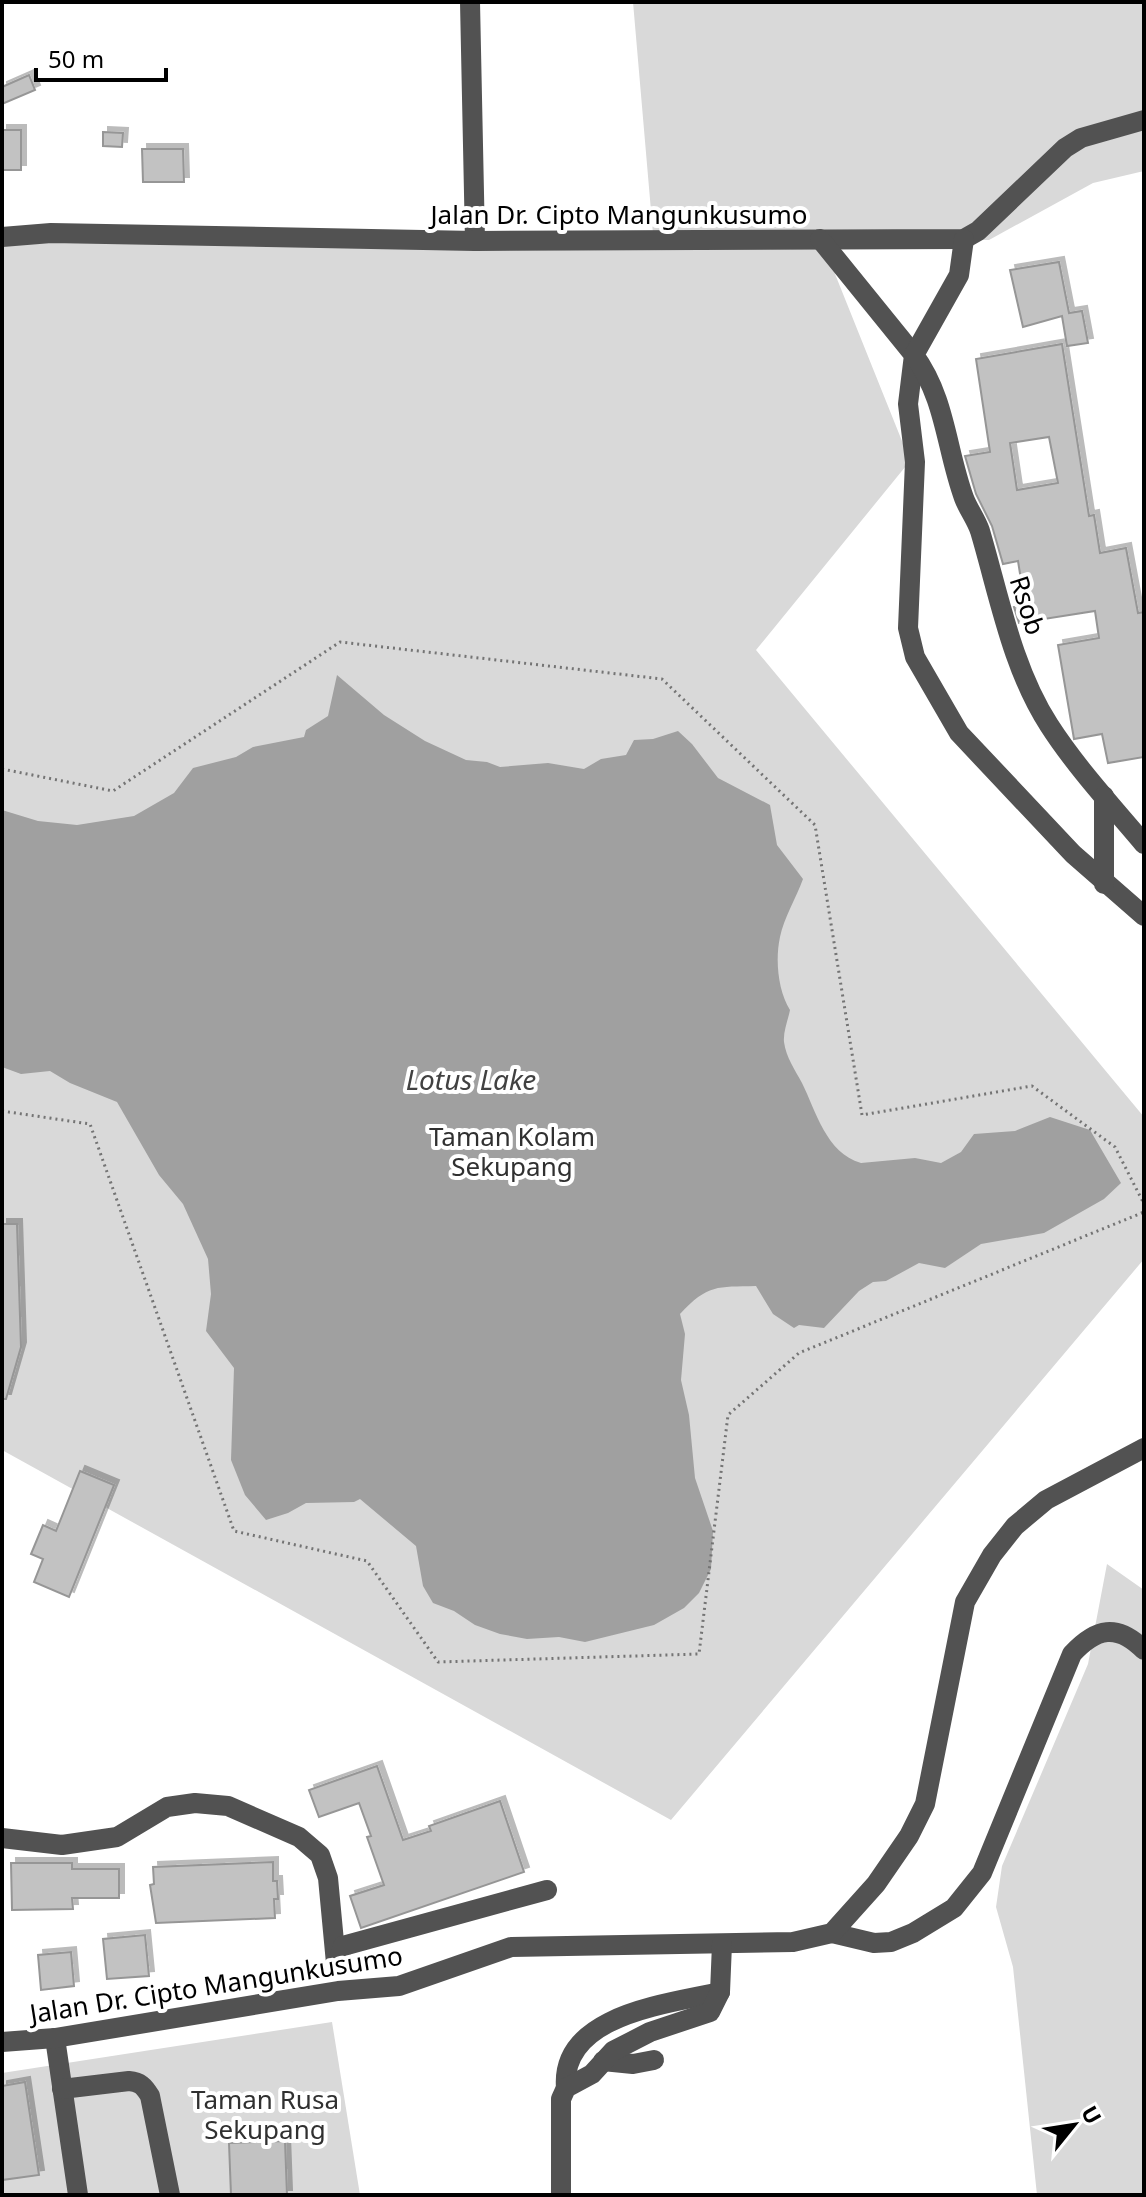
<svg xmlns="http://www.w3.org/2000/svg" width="1146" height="2197" font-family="'Noto Sans',sans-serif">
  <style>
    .green { fill: #d9d9d9 }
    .water { fill: #a0a0a0 }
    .building { fill: #c2c2c2; stroke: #969696; stroke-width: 2; fill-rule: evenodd; filter: url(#shadow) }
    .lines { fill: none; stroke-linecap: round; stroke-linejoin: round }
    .path { stroke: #747474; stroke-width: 3; stroke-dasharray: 2 4; stroke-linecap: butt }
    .minor { stroke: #525252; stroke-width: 20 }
    .labels { text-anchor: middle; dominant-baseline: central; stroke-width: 8; stroke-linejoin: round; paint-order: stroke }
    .street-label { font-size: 26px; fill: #000; stroke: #fff }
    .park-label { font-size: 26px; fill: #303030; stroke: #fff }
    .water-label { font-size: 28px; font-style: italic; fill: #414141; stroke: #fff }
  </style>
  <defs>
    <filter id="shadow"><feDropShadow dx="5" dy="-5" stdDeviation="0" flood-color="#0004"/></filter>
  </defs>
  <rect width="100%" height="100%" fill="#fff"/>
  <g class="green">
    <polygon points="633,2 1144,2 1144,171 1093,183 989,240 821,239 910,461 756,650 1144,1117 1144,1259 671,1820 2,1450 2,237 653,234"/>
    <polygon points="1107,1564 1144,1590 1144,2195 1037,2195 1013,1967 996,1907 1002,1866 1088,1664"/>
    <polygon points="332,2022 360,2195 2,2195 2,2073"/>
  </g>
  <path class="water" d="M 337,675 L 384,715 L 425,741 L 466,760 L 487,762 L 500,767 L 548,763 L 584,769 L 601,759 L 626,755 L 634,740 L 653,739 L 678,731 L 692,744 L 718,778 L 770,805 L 777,845 L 803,879 C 796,898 784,918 780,937 C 775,960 778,991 790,1010 C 788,1020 783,1032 784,1042 C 786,1057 795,1070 802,1083 C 816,1111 826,1153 861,1163 L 915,1158 L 941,1163 L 961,1152 L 974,1134 L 1015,1131 L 1050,1117 L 1090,1130 L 1121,1183 L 1104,1199 L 1044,1233 L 981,1244 L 945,1268 L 919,1263 L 886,1281 L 873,1282 L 859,1291 L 824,1328 L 799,1325 L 794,1328 L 773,1314 L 756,1286 C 717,1287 708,1284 680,1314 L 685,1334 L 681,1380 L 689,1415 L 695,1478 L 713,1531 L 711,1569 L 699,1593 L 684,1608 L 654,1625 L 585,1642 L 559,1637 L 527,1639 L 500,1634 L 475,1625 L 454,1611 L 433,1603 L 423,1586 L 416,1546 L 360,1499 L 354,1502 L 306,1503 L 288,1513 L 266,1520 L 245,1495 L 231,1460 L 234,1368 L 206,1331 L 211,1294 L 208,1259 L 183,1204 L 159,1175 L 117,1102 L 70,1083 L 50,1071 L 21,1074 L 2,1067 L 2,810 L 38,821 L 77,825 L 134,816 L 174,793 L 193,768 L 236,757 L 253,747 L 304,737 L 306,730 L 328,716 Z"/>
  <g class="building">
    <polygon points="29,75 35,90 2,104 2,87"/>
    <rect x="2" y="130" width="19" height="40"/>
    <polygon points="103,132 123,133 122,147 103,146"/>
    <polygon points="142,149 183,149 184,182 143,182"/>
    <polygon points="1059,262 1069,313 1082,311 1088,343 1067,346 1062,316 1023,327 1010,270"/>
    <path d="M 1062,344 L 1089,516 L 1094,515 L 1100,553 L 1126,548 L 1138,613 L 1144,612 L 1144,757 L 1108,763 L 1102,734 L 1074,739 L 1058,645 L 1099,638 L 1095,611 L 1019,623 L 1014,607 L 1025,605 L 1018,561 L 1003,564 L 992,526 L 976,494 L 965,456 L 990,452 L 976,359 ZM 1049,437 L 1058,483 L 1017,490 L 1010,443 Z"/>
    <polygon points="2,1224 17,1224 21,1347 6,1399 2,1399"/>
    <polygon points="80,1471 114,1485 69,1597 34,1582 43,1559 31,1554 43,1525 56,1531"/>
    <polygon points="377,1766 403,1840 431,1831 429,1826 500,1801 524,1872 361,1928 350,1896 384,1885 367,1837 371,1836 359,1803 319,1817 309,1790"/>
    <polygon points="273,1862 273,1881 277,1881 278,1899 274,1899 275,1918 156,1923 150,1885 154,1884 153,1867"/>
    <polygon points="11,1863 72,1863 72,1869 119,1869 119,1898 72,1898 73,1909 12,1910"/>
    <polygon points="145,1935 149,1976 107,1979 103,1939"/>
    <polygon points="71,1952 74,1986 41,1990 38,1955"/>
    <polygon points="25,2082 39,2175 2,2180 2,2086"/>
    <polygon points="285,2141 287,2195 231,2195 229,2143"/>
  </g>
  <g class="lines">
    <g class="path">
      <polyline points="2,769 113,791 340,642 662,679 815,825 862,1115 1032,1086 1115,1147 1144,1204"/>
      <polyline points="2,1111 90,1124 234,1531 367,1561 438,1662 699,1654 728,1415 799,1353 1144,1212"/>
    </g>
    <g class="minor">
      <polyline points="470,2 475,241"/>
      <polyline points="2,237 51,233 475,241 964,239 978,231 1065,148 1081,138 1144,120"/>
      <polyline points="820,239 914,355 908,404 915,462 908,628 915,657 959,733 1073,854 1144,916"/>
      <path d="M 964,239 L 959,275 L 914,355 C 946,399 946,449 964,498 C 968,509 976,519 980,531 C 999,595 1012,668 1049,725 C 1076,767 1112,806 1144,844"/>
      <polyline points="1104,796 1104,884"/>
      <polyline points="2,1838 62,1845 117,1837 167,1807 195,1803 228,1806 299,1837 320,1855 328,1878 336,1963"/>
      <path d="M 832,1933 L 874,1943 L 891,1942 L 913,1933 L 954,1908 L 982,1873 L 1072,1654 C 1096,1628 1117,1623 1144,1650"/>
      <polyline points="336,1967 343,1946 547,1890"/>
      <polyline points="55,2038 78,2195"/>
      <polyline points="2,2042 55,2038 338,1991 399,1986 511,1947 793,1942 832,1933 876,1884 909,1836 925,1804 965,1602 992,1555 1015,1526 1046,1500 1144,1448"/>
      <polyline points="603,2061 633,2064 654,2060"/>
      <path d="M 566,2088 C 560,2014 669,2004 720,1992"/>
      <path d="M 62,2089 L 129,2081 C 140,2082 144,2086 150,2096 L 170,2195"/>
      <polyline points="561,2195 561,2099 566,2088 592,2074 613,2051 650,2032 710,2012 720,1992 722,1944"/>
    </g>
  </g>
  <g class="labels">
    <g class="street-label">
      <text x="619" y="214">Jalan Dr. Cipto Mangunkusumo</text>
      <text transform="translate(1028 605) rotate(72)">Rsob</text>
      <text transform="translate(216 1984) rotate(-9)">Jalan Dr. Cipto Mangunkusumo</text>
    </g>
    <g class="park-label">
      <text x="512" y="1136">Taman Kolam<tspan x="512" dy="30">Sekupang</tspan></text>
      <text x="265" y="2099">Taman Rusa<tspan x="265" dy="30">Sekupang</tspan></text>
    </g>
    <g class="water-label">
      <text x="471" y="1079">Lotus Lake</text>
    </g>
  </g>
  <rect width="1146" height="2197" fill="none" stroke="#000000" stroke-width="8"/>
  <g transform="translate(1074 2125) rotate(60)" stroke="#ffffff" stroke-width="6" paint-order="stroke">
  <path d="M0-6L14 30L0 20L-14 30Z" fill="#000000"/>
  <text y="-12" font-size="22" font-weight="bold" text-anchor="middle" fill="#000000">U</text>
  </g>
  <path d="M36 68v12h130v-12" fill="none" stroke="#000000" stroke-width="4"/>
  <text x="48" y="68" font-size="24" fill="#000000" stroke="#ffffff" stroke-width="6" paint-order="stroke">50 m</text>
</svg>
